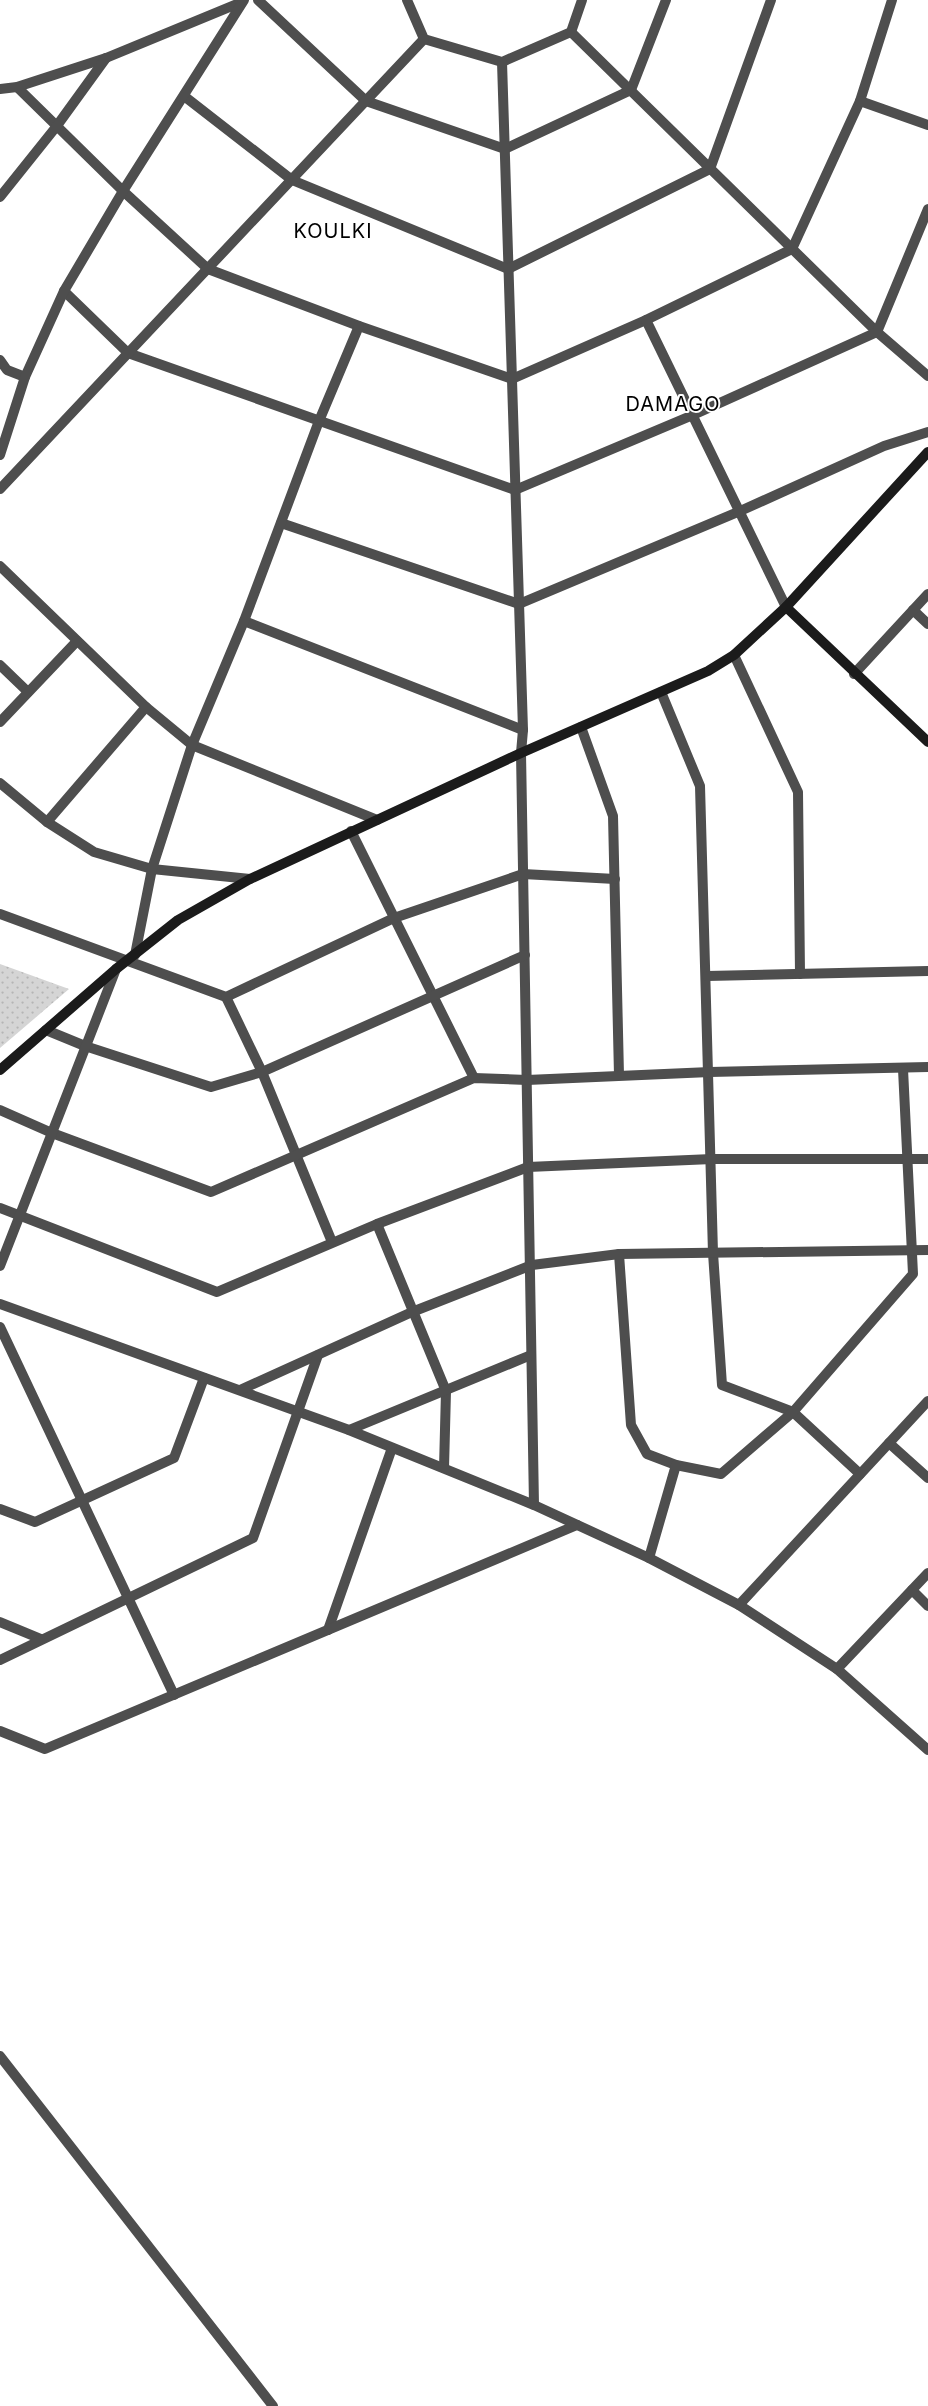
<svg xmlns="http://www.w3.org/2000/svg" width="928" height="2406" font-family="Inter,sans-serif">
  <style>
    .grass { fill: url(#grass-dots) }
    .lines { fill: none; stroke-linecap: round; stroke-linejoin: round }
    .minor { stroke: #4e4e4e; stroke-width: 10 }
    .secondary { stroke: #1b1b1b; stroke-width: 10 }
    .labels { text-anchor: middle; dominant-baseline: central; stroke-width: 4; stroke-linejoin: round; paint-order: stroke }
    .quarter-label { font-size: 20px; letter-spacing: 1px; fill: #000; stroke: #fff }
  </style>
  <defs>
    <pattern id="grass-dots" width="8" height="8" patternUnits="userSpaceOnUse" patternTransform="scale(1.25)"><rect width="8" height="8" fill="#d5d5d5"/><path d="M2 2h.1M6 6h.1" fill="none" stroke="#b5b5b5" stroke-width="1.8" stroke-linecap="round"/></pattern>
  </defs>
  <rect width="100%" height="100%" fill="#fff"/>
  <polygon class="grass" points="0,964 69,989 0,1048"/>
  <g class="lines">
    <g class="minor">
      <polyline points="258,0 366,101 505,149 631,90 666,0"/>
      <polyline points="407,0 424,39 502,62 571,32 582,0"/>
      <polyline points="571,32 877,332 928,376"/>
      <polyline points="502,62 523,730 521,753 534,1505"/>
      <polyline points="17,87 123,191 208,269 359,326 512,379 646,320 792,249 860,101 892,0"/>
      <polyline points="0,89 17,87 106,58 242,2"/>
      <polyline points="184,96 292,180 508,269 710,169 771,0"/>
      <polyline points="860,101 928,125"/>
      <polyline points="0,197 56,127 106,58"/>
      <polyline points="64,291 128,353 515,490 693,415 877,332 928,209"/>
      <polyline points="646,320 786,607"/>
      <polyline points="0,360 7,370 25,377"/>
      <polyline points="0,455 25,377 64,291 123,191 244,0"/>
      <polyline points="0,489 424,39"/>
      <polyline points="281,523 519,604 738,512 884,446 928,432"/>
      <polyline points="0,566 146,707 192,745 377,820"/>
      <polyline points="913,610 928,624"/>
      <polyline points="244,621 523,730"/>
      <polyline points="734,655 798,792 800,974"/>
      <polyline points="0,665 28,692"/>
      <polyline points="854,674 928,594"/>
      <polyline points="661,692 700,786 713,1253 722,1385 793,1412 860,1474"/>
      <polyline points="0,722 77,641"/>
      <polyline points="581,727 613,816 619,1075"/>
      <polyline points="0,783 47,822 94,852 152,869 250,879"/>
      <polyline points="47,822 146,707"/>
      <polyline points="351,831 474,1078"/>
      <polyline points="0,914 226,997 394,918 523,874 615,879"/>
      <polyline points="135,955 152,869 192,745 244,621 319,421 359,326"/>
      <polyline points="707,976 928,971"/>
      <polyline points="226,997 262,1072 332,1242"/>
      <polyline points="46,1030 85,1046 211,1087 262,1072 525,955"/>
      <polyline points="0,1110 52,1133 211,1192 474,1078 527,1080 710,1072 928,1067"/>
      <polyline points="0,1208 217,1292 377,1224 528,1167 712,1159 928,1159"/>
      <polyline points="377,1224 446,1391 444,1468"/>
      <polyline points="619,1254 631,1425 647,1454 676,1465 721,1474 793,1412 913,1274 903,1069"/>
      <polyline points="0,1266 116,969"/>
      <polyline points="0,1304 349,1430 534,1505 649,1558 739,1605 837,1669 928,1750"/>
      <polyline points="0,1327 174,1695"/>
      <polyline points="240,1390 412,1312 532,1265 619,1254 928,1250"/>
      <polyline points="349,1430 531,1355"/>
      <polyline points="889,1443 928,1478"/>
      <polyline points="0,1509 35,1522 174,1458 204,1378"/>
      <polyline points="649,1558 676,1465"/>
      <polyline points="912,1590 928,1606"/>
      <polyline points="739,1605 928,1401"/>
      <polyline points="0,1622 41,1639"/>
      <polyline points="328,1630 392,1448"/>
      <polyline points="0,1660 253,1538 318,1355"/>
      <polyline points="837,1669 928,1573"/>
      <polyline points="0,1731 45,1749 577,1525"/>
      <polyline points="0,2056 273,2406"/>
    </g>
    <g class="secondary">
      <polyline points="786,607 928,742"/>
      <polyline points="0,1070 116,969 178,920 250,879 521,753 708,671 734,655 786,607 928,452"/>
    </g>
  </g>
  <g class="labels">
    <g class="quarter-label">
      <text x="333" y="231">KOULKI</text>
      <text x="673" y="404">DAMAGO</text>
    </g>
  </g>
</svg>
